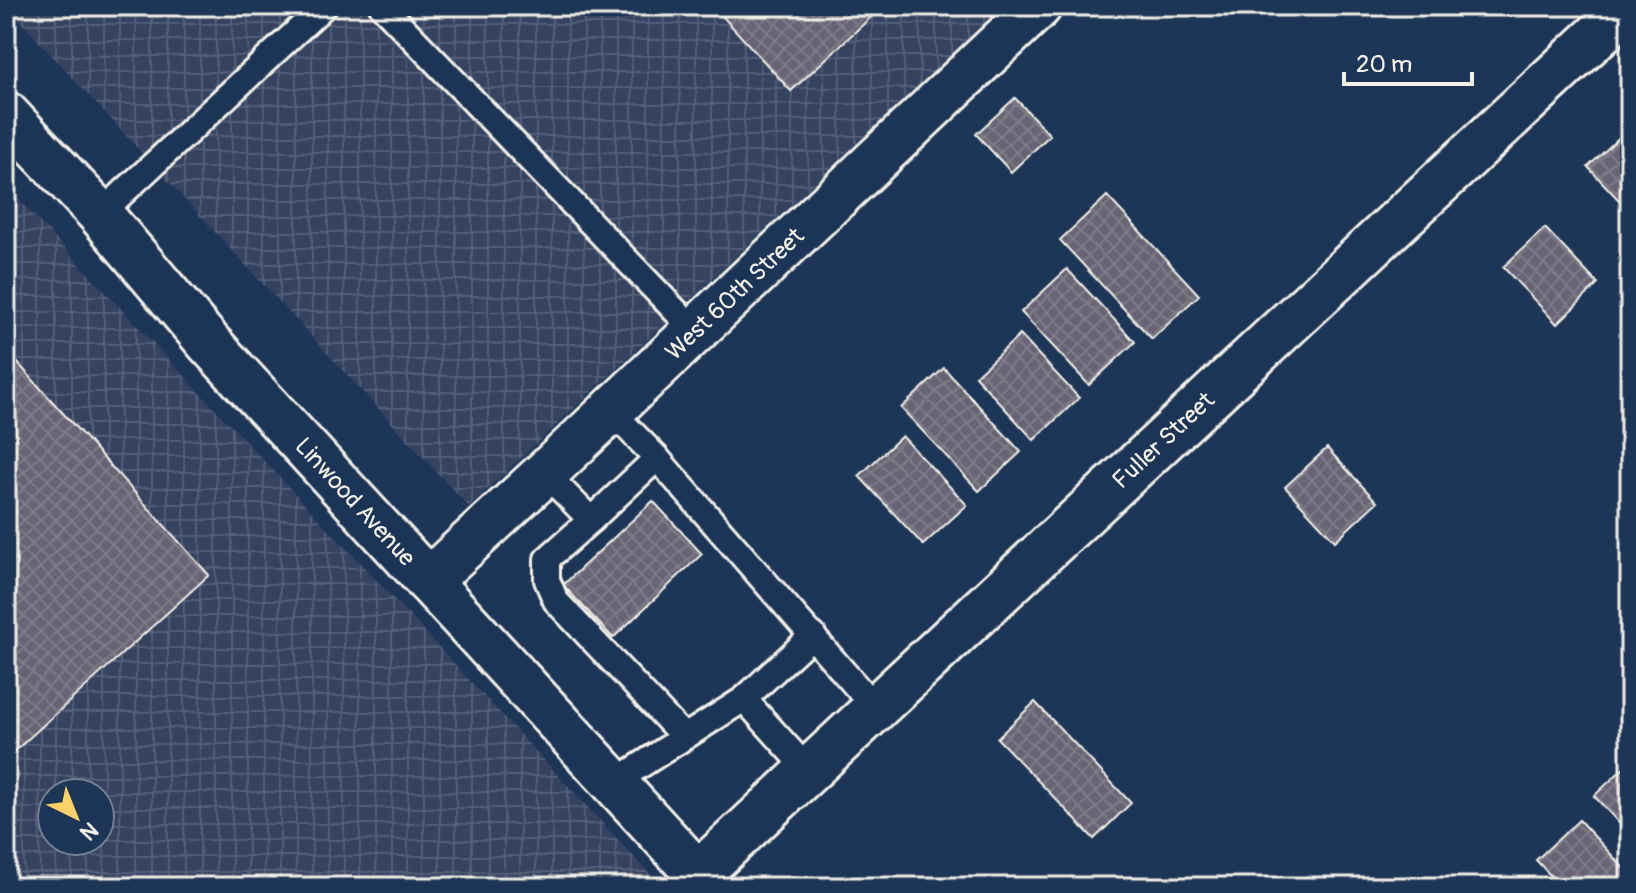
<svg xmlns="http://www.w3.org/2000/svg" width="1636" height="893" font-family="Pangolin,sans-serif">
  <style>
    .industrial { fill: url(#industrial-grid); fill-rule: evenodd }
    .building { fill: url(#building-cross-hatch); stroke: #f4f1e8; stroke-width: 2 }
    .lines { fill: none; stroke-linecap: round; stroke-linejoin: round }
    .service-casing { stroke: #f4f1e8; stroke-width: 30 }
    .minor-casing { stroke: #f4f1e8; stroke-width: 50 }
    .secondary-casing { stroke: #f4f1e8; stroke-width: 50 }
    .service { stroke: #1d3557; stroke-width: 24 }
    .minor { stroke: #1d3557; stroke-width: 44 }
    .secondary { stroke: #1d3557; stroke-width: 44 }
    .labels { text-anchor: middle; dominant-baseline: central; stroke-width: 7; stroke-linejoin: round; paint-order: stroke }
    .street-label { font-size: 24px; fill: #f4f1e8; stroke: #1d3557 }
  </style>
  <defs>
    <pattern id="industrial-grid" width="8" height="8" patternUnits="userSpaceOnUse" patternTransform="scale(2)"><rect width="8" height="8" fill="#344360"/><path d="M0 4h8M4 0v8" fill="none" stroke="#525f77"/></pattern>
    <pattern id="building-cross-hatch" width="8" height="8" patternUnits="userSpaceOnUse" patternTransform="scale(2)"><rect width="8" height="8" fill="#686474"/><path d="M0 0l8 8M0 8l8-8" fill="none" stroke="#7e7b88"/></pattern>
  </defs>
  <rect width="100%" height="100%" fill="#1d3557"/>
  <filter id="ink" filterUnits="userSpaceOnUse"><feTurbulence type="fractalNoise" baseFrequency=".0125" numOctaves="2"/><feDisplacementMap in="SourceGraphic" scale="16" xChannelSelector="R" yChannelSelector="G"/><feConvolveMatrix kernelMatrix="1 2 1 2 8 2 1 2 1" color-interpolation-filters="sRGB"/></filter>
  <g filter="url(#ink)">
    <g class="industrial">
      <polygon points="6,6 1003,6 469,507"/>
      <path d="M 6,186 L 393,598 L 662,887 L 6,887 ZM 52,793 L 100,793 L 100,841 L 52,841 Z"/>
    </g>
    <g class="building">
      <polygon points="713,6 883,6 791,91"/>
      <polygon points="1015,98 1050,135 1011,172 976,134"/>
      <polygon points="1630,127 1630,212 1588,167"/>
      <polygon points="1107,196 1199,295 1152,339 1060,240"/>
      <polygon points="1545,228 1598,284 1557,324 1503,267"/>
      <polygon points="1067,269 1135,342 1089,385 1021,312"/>
      <polygon points="1020,335 1079,398 1034,440 975,376"/>
      <polygon points="6,350 209,575 6,759"/>
      <polygon points="944,368 1021,452 979,491 901,408"/>
      <polygon points="902,436 967,505 923,545 859,476"/>
      <polygon points="1327,448 1377,502 1335,541 1285,487"/>
      <polygon points="653,501 702,554 613,638 563,585"/>
      <polygon points="1035,702 1131,803 1094,839 997,738"/>
      <polygon points="1630,762 1630,835 1594,796"/>
      <polygon points="1579,820 1630,875 1630,887 1561,887 1536,860"/>
    </g>
    <g class="lines">
      <g class="service-casing">
        <g id="service">
          <polyline points="382,6 694,330"/>
          <polyline points="100,214 324,6"/>
          <polyline points="657,458 876,709"/>
          <polyline points="545,473 591,520 657,458 610,410"/>
          <polyline points="591,520 547,559 547,580 556,601 684,737"/>
          <polyline points="809,771 744,699 813,635"/>
          <polyline points="613,783 744,699"/>
        </g>
      </g>
      <g class="minor-casing">
        <g id="minor">
          <path id="s1" d="M 428,581 L 545,473 L 1039,6"/>
          <path id="s2" d="M 698,874 L 1629,6"/>
        </g>
      </g>
      <g class="secondary-casing">
        <g id="secondary">
          <path id="s3" d="M 6,114 L 100,214 L 209,343 L 710,887"/>
        </g>
      </g>
      <use href="#service" class="service"/>
      <use href="#minor" class="minor"/>
      <use href="#secondary" class="secondary"/>
    </g>
  </g>
  <g class="labels">
    <g class="street-label">
      <text stroke="none"><textPath href="#s1" startOffset="420">West 60th Street</textPath></text>
      <text stroke="none"><textPath href="#s2" startOffset="636">Fuller Street</textPath></text>
      <text stroke="none"><textPath href="#s3" startOffset="522">Linwood Avenue</textPath></text>
    </g>
  </g>
  <rect width="1636" height="893" fill="none" stroke="#1d3557" stroke-width="32"/>
  <rect x="16" y="16" width="1604" height="861" fill="none" stroke="#f4f1e8" stroke-width="3" filter="url(#ink)"/>
  <g transform="translate(76 817) rotate(137)"><circle r="38" fill="#1d3557" stroke="#738091" stroke-width="2"/>
  <path d="M0-6L14 30L0 20L-14 30Z" fill="#ffd166"/>
  <text y="-12" font-size="22" font-weight="bold" text-anchor="middle" fill="#f4f1e8">N</text>
  </g>
  <path d="M1344 72v12h128v-12" fill="none" stroke="#f4f1e8" stroke-width="4"/>
  <text x="1356" y="72" font-size="24" fill="#f4f1e8" stroke="#1d3557" stroke-width="6" paint-order="stroke">20 m</text>
</svg>
